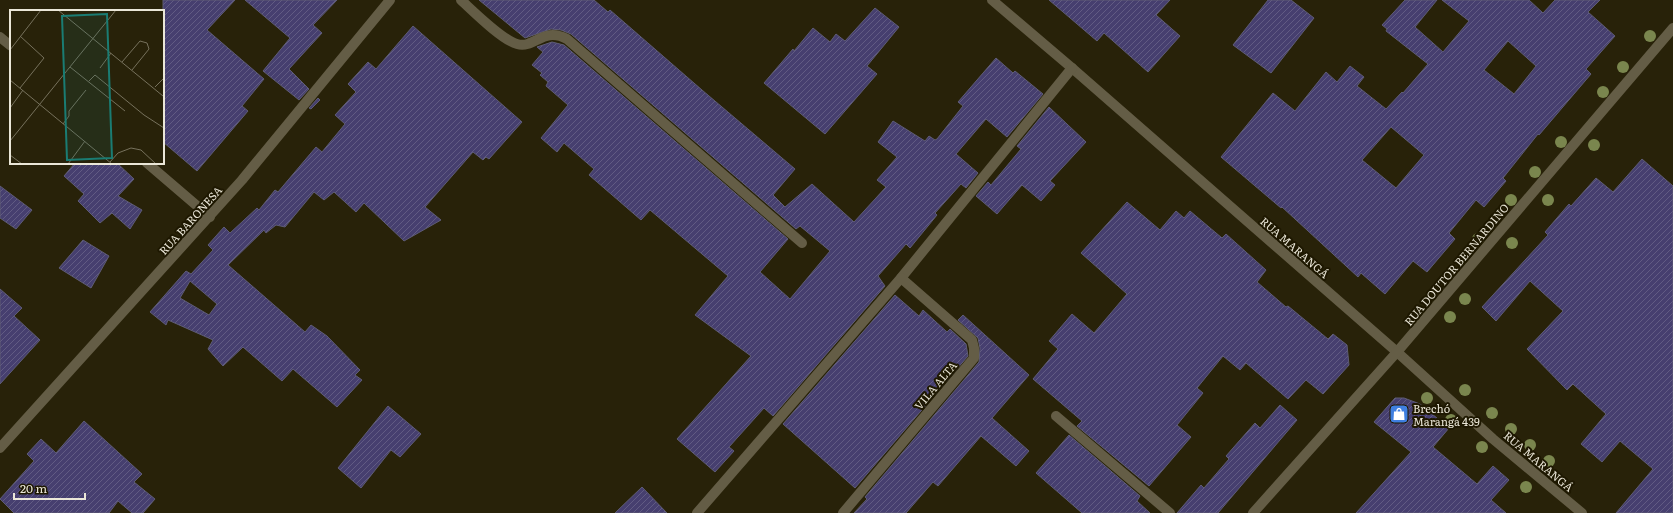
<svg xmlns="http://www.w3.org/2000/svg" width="1673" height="513" font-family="Literata,serif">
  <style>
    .building { fill: url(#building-hatch); stroke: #5e5c75; fill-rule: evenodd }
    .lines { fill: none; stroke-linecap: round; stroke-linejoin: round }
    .service { stroke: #645d46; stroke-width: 10 }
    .minor { stroke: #645d46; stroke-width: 10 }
    .tree { fill: #7a864e }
    .labels { text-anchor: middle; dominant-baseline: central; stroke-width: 4; stroke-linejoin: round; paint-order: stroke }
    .street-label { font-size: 11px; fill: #ebe7d8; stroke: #1e1801 }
    .poi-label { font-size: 11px; fill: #ebe7d8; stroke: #1e1801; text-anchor: start }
    .inset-road { fill: none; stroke: #76715c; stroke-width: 1 }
    .view { fill: #1a7c73; fill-opacity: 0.15; stroke: #1a7c73; stroke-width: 2 }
    .inset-edge { fill: none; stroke: #ebe7d8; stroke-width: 2 }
  </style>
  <defs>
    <pattern id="building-hatch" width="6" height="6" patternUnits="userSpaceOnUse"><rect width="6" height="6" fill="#463f6f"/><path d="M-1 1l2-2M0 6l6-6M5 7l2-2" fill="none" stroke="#615b83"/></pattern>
  </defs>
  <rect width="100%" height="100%" fill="#282209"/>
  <g class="building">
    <polygon points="163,0 235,0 207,30 264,79 242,106 248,111 197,171 163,142"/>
    <polygon points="245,0 337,0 313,25 322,33 289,69 309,89 299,100 263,71 290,38"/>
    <polygon points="479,0 594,0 608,12 610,10 702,90 795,169 773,195 785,207 812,184 854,222 886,187 877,180 897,157 878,142 893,121 925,141 929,136 935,140 937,139 963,106 958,102 996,58 1013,73 1015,71 1043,94 1007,137 986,119 956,154 978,173 966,188 961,184 935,213 937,215 910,248 906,244 878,276 885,286 773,416 764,408 729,447 734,451 715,472 677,439 751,356 695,315 728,276 650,210 641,220 589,175 594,169 564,143 557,152 541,138 568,105 546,86 548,82 540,75 542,73 532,65 543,52 537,47 552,42 564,45 788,239 760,272 790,299 830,251 800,226 796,229 571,34 561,30 551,29 525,38"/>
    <polygon points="1049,0 1170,0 1156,15 1180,36 1148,72 1104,33 1097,41"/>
    <polygon points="1268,0 1291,0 1314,18 1271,73 1233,45"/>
    <path d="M 1405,0 L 1437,0 L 1415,27 L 1443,52 L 1469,21 L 1442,0 L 1529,0 L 1543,13 L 1555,0 L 1600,0 L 1588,12 L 1615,36 L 1586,69 L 1591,74 L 1539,135 L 1538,134 L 1503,178 L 1506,181 L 1484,207 L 1476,200 L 1449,233 L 1455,239 L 1427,272 L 1413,261 L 1385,294 L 1361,273 L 1358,277 L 1282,207 L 1281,208 L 1221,157 L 1273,93 L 1295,111 L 1326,72 L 1337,82 L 1350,66 L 1364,77 L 1357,86 L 1386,109 L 1402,92 L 1403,93 L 1428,64 L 1386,31 L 1387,29 L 1382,25 ZM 1508,41 L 1536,66 L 1514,94 L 1484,70 ZM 1391,127 L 1424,155 L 1396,188 L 1362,160 Z"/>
    <polygon points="875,8 899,27 867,66 877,74 825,134 764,83 793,49 794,51 813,28 830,42 836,34 845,41"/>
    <path d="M 413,26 L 522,122 L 489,159 L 486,157 L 483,160 L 473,152 L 425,207 L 441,220 L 404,241 L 364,203 L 356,212 L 334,192 L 324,200 L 314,192 L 285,227 L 276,225 L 266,233 L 264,230 L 228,265 L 305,332 L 311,325 L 327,336 L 360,370 L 355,375 L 362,380 L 337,407 L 293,369 L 282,381 L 243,347 L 223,366 L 208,349 L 213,340 L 168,320 L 166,325 L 150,312 L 186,271 L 191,274 L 213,250 L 208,245 L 224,227 L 230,233 L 257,208 L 259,210 L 275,190 L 278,192 L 316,147 L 322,152 L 345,124 L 335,115 L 356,92 L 348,84 L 368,62 L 376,69 ZM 190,281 L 217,304 L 209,315 L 180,298 Z"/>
    <polygon points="318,98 320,100 311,109 309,108"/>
    <polygon points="1049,107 1086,142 1050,181 1055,185 1041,201 1022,185 997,214 976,196 988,182 991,185 1021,149 1017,146"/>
    <polygon points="1642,159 1673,186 1673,513 1616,513 1653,469 1620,441 1602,462 1581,444 1606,414 1573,384 1567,390 1527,349 1563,311 1530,281 1496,321 1482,307 1548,235 1545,232 1569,204 1571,206 1596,178 1613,192"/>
    <polygon points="75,163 117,163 134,179 118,196 142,210 130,229 112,213 100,223 78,201 84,194 64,176"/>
    <polygon points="0,186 32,210 16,229 0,218"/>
    <polygon points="1127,202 1160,230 1176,211 1184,218 1190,211 1222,238 1226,234 1266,270 1257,282 1286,307 1288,306 1328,339 1333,334 1347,345 1349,365 1323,394 1306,380 1288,399 1246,363 1240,370 1223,356 1197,388 1203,393 1177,425 1191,437 1149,486 1077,426 1082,421 1033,379 1058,349 1049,341 1072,314 1094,333 1127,294 1081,253"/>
    <polygon points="83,240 109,256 91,288 59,268"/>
    <polygon points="0,289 22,308 14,316 40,340 0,384"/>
    <polygon points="895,295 919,316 923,310 947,332 950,329 966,344 968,356 855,488 783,424"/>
    <polygon points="963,315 1029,375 992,418 1029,451 1016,466 981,436 938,486 933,482 906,513 854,513 867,499 865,497 979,362 980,348 978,338 958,320"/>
    <polygon points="1395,398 1404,398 1420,404 1449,428 1433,447 1477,484 1493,466 1509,480 1491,500 1506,513 1356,513 1411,452 1374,422"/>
    <polygon points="1280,405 1297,420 1218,513 1177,513 1201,485 1204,488 1229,459 1226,456 1255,423 1260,428"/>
    <polygon points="388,406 421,434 400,457 391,450 361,488 338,468"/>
    <polygon points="84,421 142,474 134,482 155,499 143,513 132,513 118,501 109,513 14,513 0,499 34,461 27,454 41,439 56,453"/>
    <polygon points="1069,435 1140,496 1137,501 1150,513 1082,513 1036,473"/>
    <polygon points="642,487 667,513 615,513"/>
  </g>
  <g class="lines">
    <polyline class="service" points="1056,416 1170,513"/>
    <g class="minor">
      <path d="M 461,0 C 473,11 502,40 517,44 C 535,49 543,26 567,39 L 802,243"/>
      <polyline points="992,0 1072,68 1397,352 1493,439 1582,513"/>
      <polyline points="0,37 11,46"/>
      <polyline points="147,163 210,217"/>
      <polyline points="0,448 242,180 390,0"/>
      <polyline points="697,513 901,278 1072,68"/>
      <polyline points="843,513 974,358 974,348 972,340 901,278"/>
      <polyline points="1253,513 1397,352 1673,28"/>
    </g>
  </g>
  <g class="tree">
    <circle cx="1650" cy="36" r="6"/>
    <circle cx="1623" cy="67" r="6"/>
    <circle cx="1603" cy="92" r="6"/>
    <circle cx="1561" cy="142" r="6"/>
    <circle cx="1594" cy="145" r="6"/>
    <circle cx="1535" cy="172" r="6"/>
    <circle cx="1511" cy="200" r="6"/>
    <circle cx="1548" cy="200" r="6"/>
    <circle cx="1478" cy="239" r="6"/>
    <circle cx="1512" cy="243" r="6"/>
    <circle cx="1465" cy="299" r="6"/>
    <circle cx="1450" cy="317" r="6"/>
    <circle cx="1465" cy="390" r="6"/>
    <circle cx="1427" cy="398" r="6"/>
    <circle cx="1492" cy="413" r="6"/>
    <circle cx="1451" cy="420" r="6"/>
    <circle cx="1511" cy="429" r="6"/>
    <circle cx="1530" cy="445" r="6"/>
    <circle cx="1482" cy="447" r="6"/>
    <circle cx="1549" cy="461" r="6"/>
    <circle cx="1526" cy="487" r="6"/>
  </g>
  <defs>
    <g id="shop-square" transform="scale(1)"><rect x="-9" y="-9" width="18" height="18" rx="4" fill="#3f7fe0" stroke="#1e1801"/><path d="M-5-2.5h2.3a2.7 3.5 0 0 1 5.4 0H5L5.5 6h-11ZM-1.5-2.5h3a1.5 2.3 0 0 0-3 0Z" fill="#fff"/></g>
  </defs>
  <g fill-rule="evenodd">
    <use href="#shop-square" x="1399" y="414"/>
  </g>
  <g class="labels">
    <g class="street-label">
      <text transform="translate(190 220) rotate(-48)">RUA BARONESA</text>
      <text transform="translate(1295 247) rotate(41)">RUA MARANGÁ</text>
      <text transform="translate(1456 264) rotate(-50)">RUA DOUTOR BERNARDINO</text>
      <text transform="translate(935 385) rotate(-50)">VILA ALTA</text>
      <text transform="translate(1539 461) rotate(40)">RUA MARANGÁ</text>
    </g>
    <g class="poi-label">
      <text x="1413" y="408">Brechó<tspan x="1413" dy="13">Marangá 439</tspan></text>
    </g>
  </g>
  <g transform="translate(10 10)">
    <rect width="154" height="154" fill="#282209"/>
    <path class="inset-road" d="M 48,0 L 153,86M 0,40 L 31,0M 112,52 L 130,31 L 137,33 L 139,39 L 122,60M 60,57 L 115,101M 90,58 L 101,43M 0,70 L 102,154M 79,71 L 85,65 L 134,105 L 154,118M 145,77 L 154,68M 10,78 L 34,48 L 10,26M 0,98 L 13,80M 53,114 L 59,106 L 59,101 L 76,80M 0,131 L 106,0M 0,145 L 12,154M 100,152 L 108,143 L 121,138 L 131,140 L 146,154M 58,154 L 75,131"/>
    <path class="view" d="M 97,4 L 102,148 L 57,150 L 52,6 Z"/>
    <rect width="154" height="154" class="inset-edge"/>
  </g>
  <path d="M14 493v6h71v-6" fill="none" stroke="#ebe7d8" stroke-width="2"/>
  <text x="20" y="493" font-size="12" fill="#ebe7d8" stroke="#1e1801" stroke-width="3" paint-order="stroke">20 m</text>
</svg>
